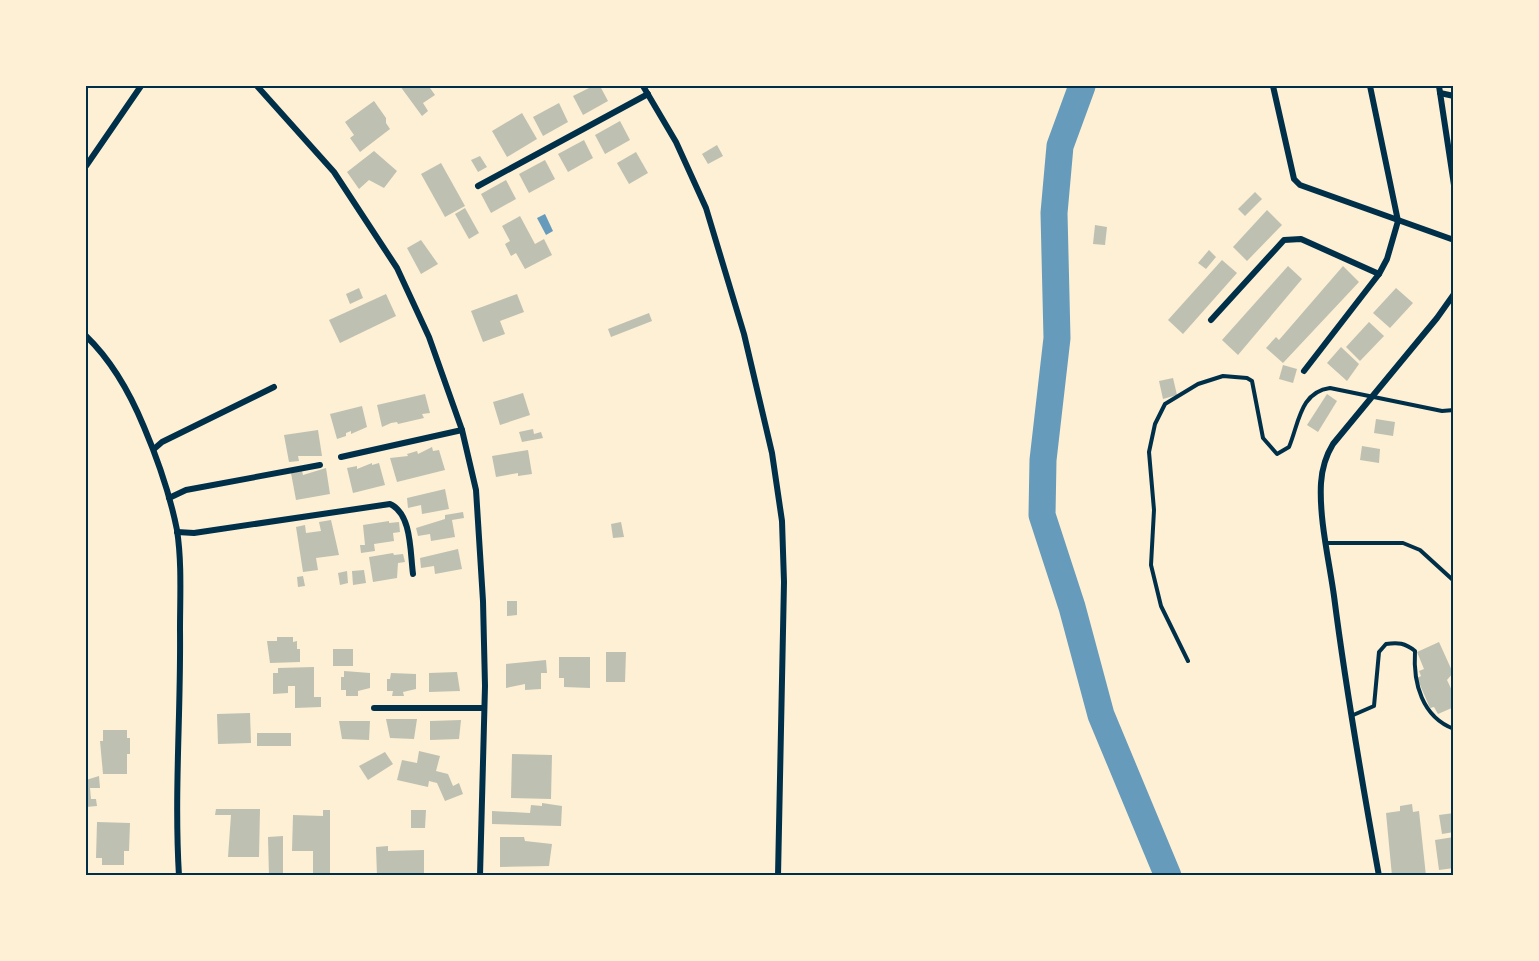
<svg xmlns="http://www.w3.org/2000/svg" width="1539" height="961" font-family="'Source Serif 4',serif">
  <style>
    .water { fill: #669bbc }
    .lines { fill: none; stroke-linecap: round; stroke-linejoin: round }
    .river { stroke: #669bbc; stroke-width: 27 }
    .building { fill: #bec0b2 }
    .service { stroke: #003049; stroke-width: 4 }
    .minor { stroke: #003049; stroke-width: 6 }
    .neatline { fill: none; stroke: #003049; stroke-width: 2 }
  </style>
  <rect width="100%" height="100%" fill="#fdf0d5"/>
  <polygon class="water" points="545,214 553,231 546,235 537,218"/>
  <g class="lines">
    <polyline class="river" points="1082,86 1060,146 1054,213 1057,338 1043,460 1042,515 1072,607 1101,715 1168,876"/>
  </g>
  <g class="building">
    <polygon points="400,86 434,86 430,88 435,95 423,103 428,111 422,116"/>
    <polygon points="593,86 600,86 608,101 583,115 573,96"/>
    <polygon points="374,101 386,118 386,123 390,129 360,152 350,138 354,135 345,122"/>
    <polygon points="559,103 568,122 543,136 533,117"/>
    <polygon points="522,113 537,139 507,157 492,131"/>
    <polygon points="620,121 630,140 605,154 595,135"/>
    <polygon points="584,140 593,158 568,172 558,154"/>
    <polygon points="717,145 723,156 708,164 702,154"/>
    <polygon points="374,151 397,171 384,188 369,180 359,189 347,172"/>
    <polygon points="636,152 648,173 629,184 617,163"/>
    <polygon points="480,156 487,167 478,172 471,160"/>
    <polygon points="545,160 555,179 529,193 519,174"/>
    <polygon points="441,163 465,206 445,217 421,174"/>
    <polygon points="506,180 516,199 491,213 481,194"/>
    <polygon points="1255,192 1262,199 1245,216 1238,209"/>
    <polygon points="465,208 479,233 469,239 455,214"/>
    <polygon points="1267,210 1282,225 1247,261 1233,247"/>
    <polygon points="520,216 535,244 544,239 552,255 525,269 516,253 511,256 505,244 510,241 502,226"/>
    <polygon points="1095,225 1107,227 1105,245 1093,244"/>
    <polygon points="421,240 438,264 421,274 407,248"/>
    <polygon points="1209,250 1216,257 1206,269 1198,263"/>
    <polygon points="1222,260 1237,273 1183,334 1168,320"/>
    <polygon points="1288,266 1302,279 1238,355 1222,340"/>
    <polygon points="1343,266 1359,282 1283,363 1266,348 1276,337 1279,340"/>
    <polygon points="359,288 363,298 350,304 346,294"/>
    <polygon points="1396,288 1413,303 1390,328 1373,313"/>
    <polygon points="386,294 396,316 340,343 329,320"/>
    <polygon points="517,294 524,312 500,321 505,334 483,342 471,311"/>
    <polygon points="649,313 652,321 611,337 608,329"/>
    <polygon points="1369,322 1384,336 1360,361 1346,347"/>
    <polygon points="1341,347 1359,364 1347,381 1327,363"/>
    <polygon points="1283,365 1297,369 1293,383 1279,379"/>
    <polygon points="1173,378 1177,395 1163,399 1159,381"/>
    <polygon points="523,393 530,415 500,425 493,402"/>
    <polygon points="425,394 430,413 422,414 424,418 398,424 397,422 391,423 382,427 377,405"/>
    <polygon points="1327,394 1337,401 1318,432 1307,425"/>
    <polygon points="362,406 367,427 351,434 351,431 346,433 346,436 337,439 330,414"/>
    <polygon points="1376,419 1395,422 1393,436 1374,433"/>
    <polygon points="533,429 534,434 541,432 543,438 522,442 519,432"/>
    <polygon points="318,430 322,456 298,456 299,461 289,462 284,435"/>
    <polygon points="1362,446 1380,449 1379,463 1360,460"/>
    <polygon points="432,447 433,451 439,450 445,470 397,482 390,458 408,456 407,454 417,451 418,454"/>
    <polygon points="528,450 532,474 518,476 518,473 496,477 492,456"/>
    <polygon points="372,463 372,465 379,463 385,485 353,493 347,468 357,466 357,469"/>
    <polygon points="326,468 330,494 296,500 291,473 302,471 303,475"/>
    <polygon points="445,489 449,509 422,514 421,505 408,508 407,498"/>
    <polygon points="463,512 464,518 452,520 455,537 431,541 430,534 418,536 416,528 445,519 445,515"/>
    <polygon points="331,520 339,555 316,558 318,570 303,572 296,527 305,525 306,533 321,531 319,522"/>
    <polygon points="389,521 389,523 399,522 400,532 393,533 394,541 374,544 375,551 361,553 360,545 365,545 363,525"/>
    <polygon points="621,522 624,537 613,538 611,524"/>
    <polygon points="458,549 462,569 435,574 434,566 421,568 420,558"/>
    <polygon points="393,553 394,555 403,554 405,562 398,563 397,578 373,582 369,557"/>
    <polygon points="364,570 366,583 353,585 352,571"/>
    <polygon points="347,571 348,583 340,585 338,573"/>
    <polygon points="303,576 305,586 298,587 297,577"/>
    <polygon points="507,601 517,601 517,615 507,616"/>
    <polygon points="277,637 293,637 293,642 297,641 297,649 300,649 300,662 270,663 267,641 277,641"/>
    <polygon points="1439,642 1453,673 1447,680 1454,695 1454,707 1438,714 1434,707 1430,708 1417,678 1421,676 1419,671 1424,669 1417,652"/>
    <rect x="333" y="649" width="20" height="17"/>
    <polygon points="606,652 626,652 625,682 606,682"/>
    <polygon points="559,657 590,657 590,688 564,687 564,678 559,678"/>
    <polygon points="546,660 547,673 541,673 541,689 525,690 525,684 506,688 506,664"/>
    <polygon points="314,667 314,697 321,697 321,707 295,708 295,686 288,686 288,693 273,694 273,673 278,673 278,668"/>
    <polygon points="344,671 370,673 370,688 358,691 358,696 346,696 346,690 341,690 341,677 344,677"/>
    <polygon points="457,672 460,691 429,692 429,673"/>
    <polygon points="391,673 416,674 416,689 403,692 404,696 392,696 393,691 387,691 387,679 390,679"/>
    <polygon points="250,713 251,743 218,744 217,714"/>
    <polygon points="386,719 417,719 414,739 390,738"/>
    <polygon points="461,720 459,739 430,740 430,721"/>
    <polygon points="339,721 370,721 369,740 342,739"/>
    <polygon points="103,730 127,730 127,738 130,738 130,754 127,754 127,774 103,774 100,741 103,741"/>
    <rect x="257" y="733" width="34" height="13"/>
    <polygon points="419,751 440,756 436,771 448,774 453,786 459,783 463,794 445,801 437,783 429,781 428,787 397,780 402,760 417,763"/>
    <polygon points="385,752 393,764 368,780 359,766"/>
    <polygon points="512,754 552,755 551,799 511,798"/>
    <polygon points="99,776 100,788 90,788 91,799 96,799 97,806 86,807 86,780"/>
    <polygon points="542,803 562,806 561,826 492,824 492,811 530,813 531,805 542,806"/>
    <polygon points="1412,804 1413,812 1419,811 1426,876 1392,876 1386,813 1400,811 1400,806"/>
    <polygon points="216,809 260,809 259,857 228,857 231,815 215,815"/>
    <polygon points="323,810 330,810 330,876 313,876 313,851 292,851 293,815 323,816"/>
    <polygon points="411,810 426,810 425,828 411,828"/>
    <polygon points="1454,813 1454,832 1442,834 1439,815"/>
    <polygon points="97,822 130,823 129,851 124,851 124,865 102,865 102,858 96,858"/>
    <polygon points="283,836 283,876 269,876 268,837"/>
    <polygon points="500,837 524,837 525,841 552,844 549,866 500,867"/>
    <polygon points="1454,837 1454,868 1439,870 1435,840"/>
    <polygon points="388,846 388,851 424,850 424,876 377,876 376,847"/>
  </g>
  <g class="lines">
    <g class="service">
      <polyline points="1327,543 1403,543 1420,550 1454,581"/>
      <path d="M 1188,661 L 1161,606 L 1151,565 L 1154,510 L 1149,452 L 1155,424 L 1165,404 L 1198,384 L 1223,376 L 1247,378 L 1252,381 L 1263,438 L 1277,454 L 1289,447 C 1299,423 1300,392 1330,388 L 1442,411 L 1454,410"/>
      <path d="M 1351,716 L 1374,706 L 1379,652 L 1386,644 C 1398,642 1405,643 1415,651 C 1413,683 1422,717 1454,729"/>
    </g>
    <g class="minor">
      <polyline points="257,86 334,172 397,268 429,337 462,430 476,490 483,601 485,686 480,876"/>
      <polyline points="643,86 676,142 706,208 744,334 772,453 782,521 784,582 778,876"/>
      <polyline points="1273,86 1294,179 1300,185 1454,240"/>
      <polyline points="1439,86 1454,185"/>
      <polyline points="1440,93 1454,96"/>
      <polyline points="86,166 141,86"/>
      <polyline points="478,186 648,94"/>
      <polyline points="1211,320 1284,240 1301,239 1379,274"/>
      <path d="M 86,336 C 112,361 130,393 144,427 C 158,460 170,495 177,530 C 182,563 180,597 180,630 C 181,712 174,794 179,876"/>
      <polyline points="1304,371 1379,274 1387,259 1398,221 1370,86"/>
      <polyline points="154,449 162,442 274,387"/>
      <polyline points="341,457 462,430"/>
      <polyline points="169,498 186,490 320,465"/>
      <path d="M 177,532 L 194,533 L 390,504 C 412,514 410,552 413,574"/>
      <polyline points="374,708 484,708"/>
      <path d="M 1379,876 C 1362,782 1346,690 1334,596 C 1329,560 1319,519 1321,483 C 1322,468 1325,457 1333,444 L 1437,318 L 1454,294"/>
    </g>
  </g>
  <rect width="1539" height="961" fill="none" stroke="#fdf0d5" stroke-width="174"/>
  <rect x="87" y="87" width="1365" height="787" class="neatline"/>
</svg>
